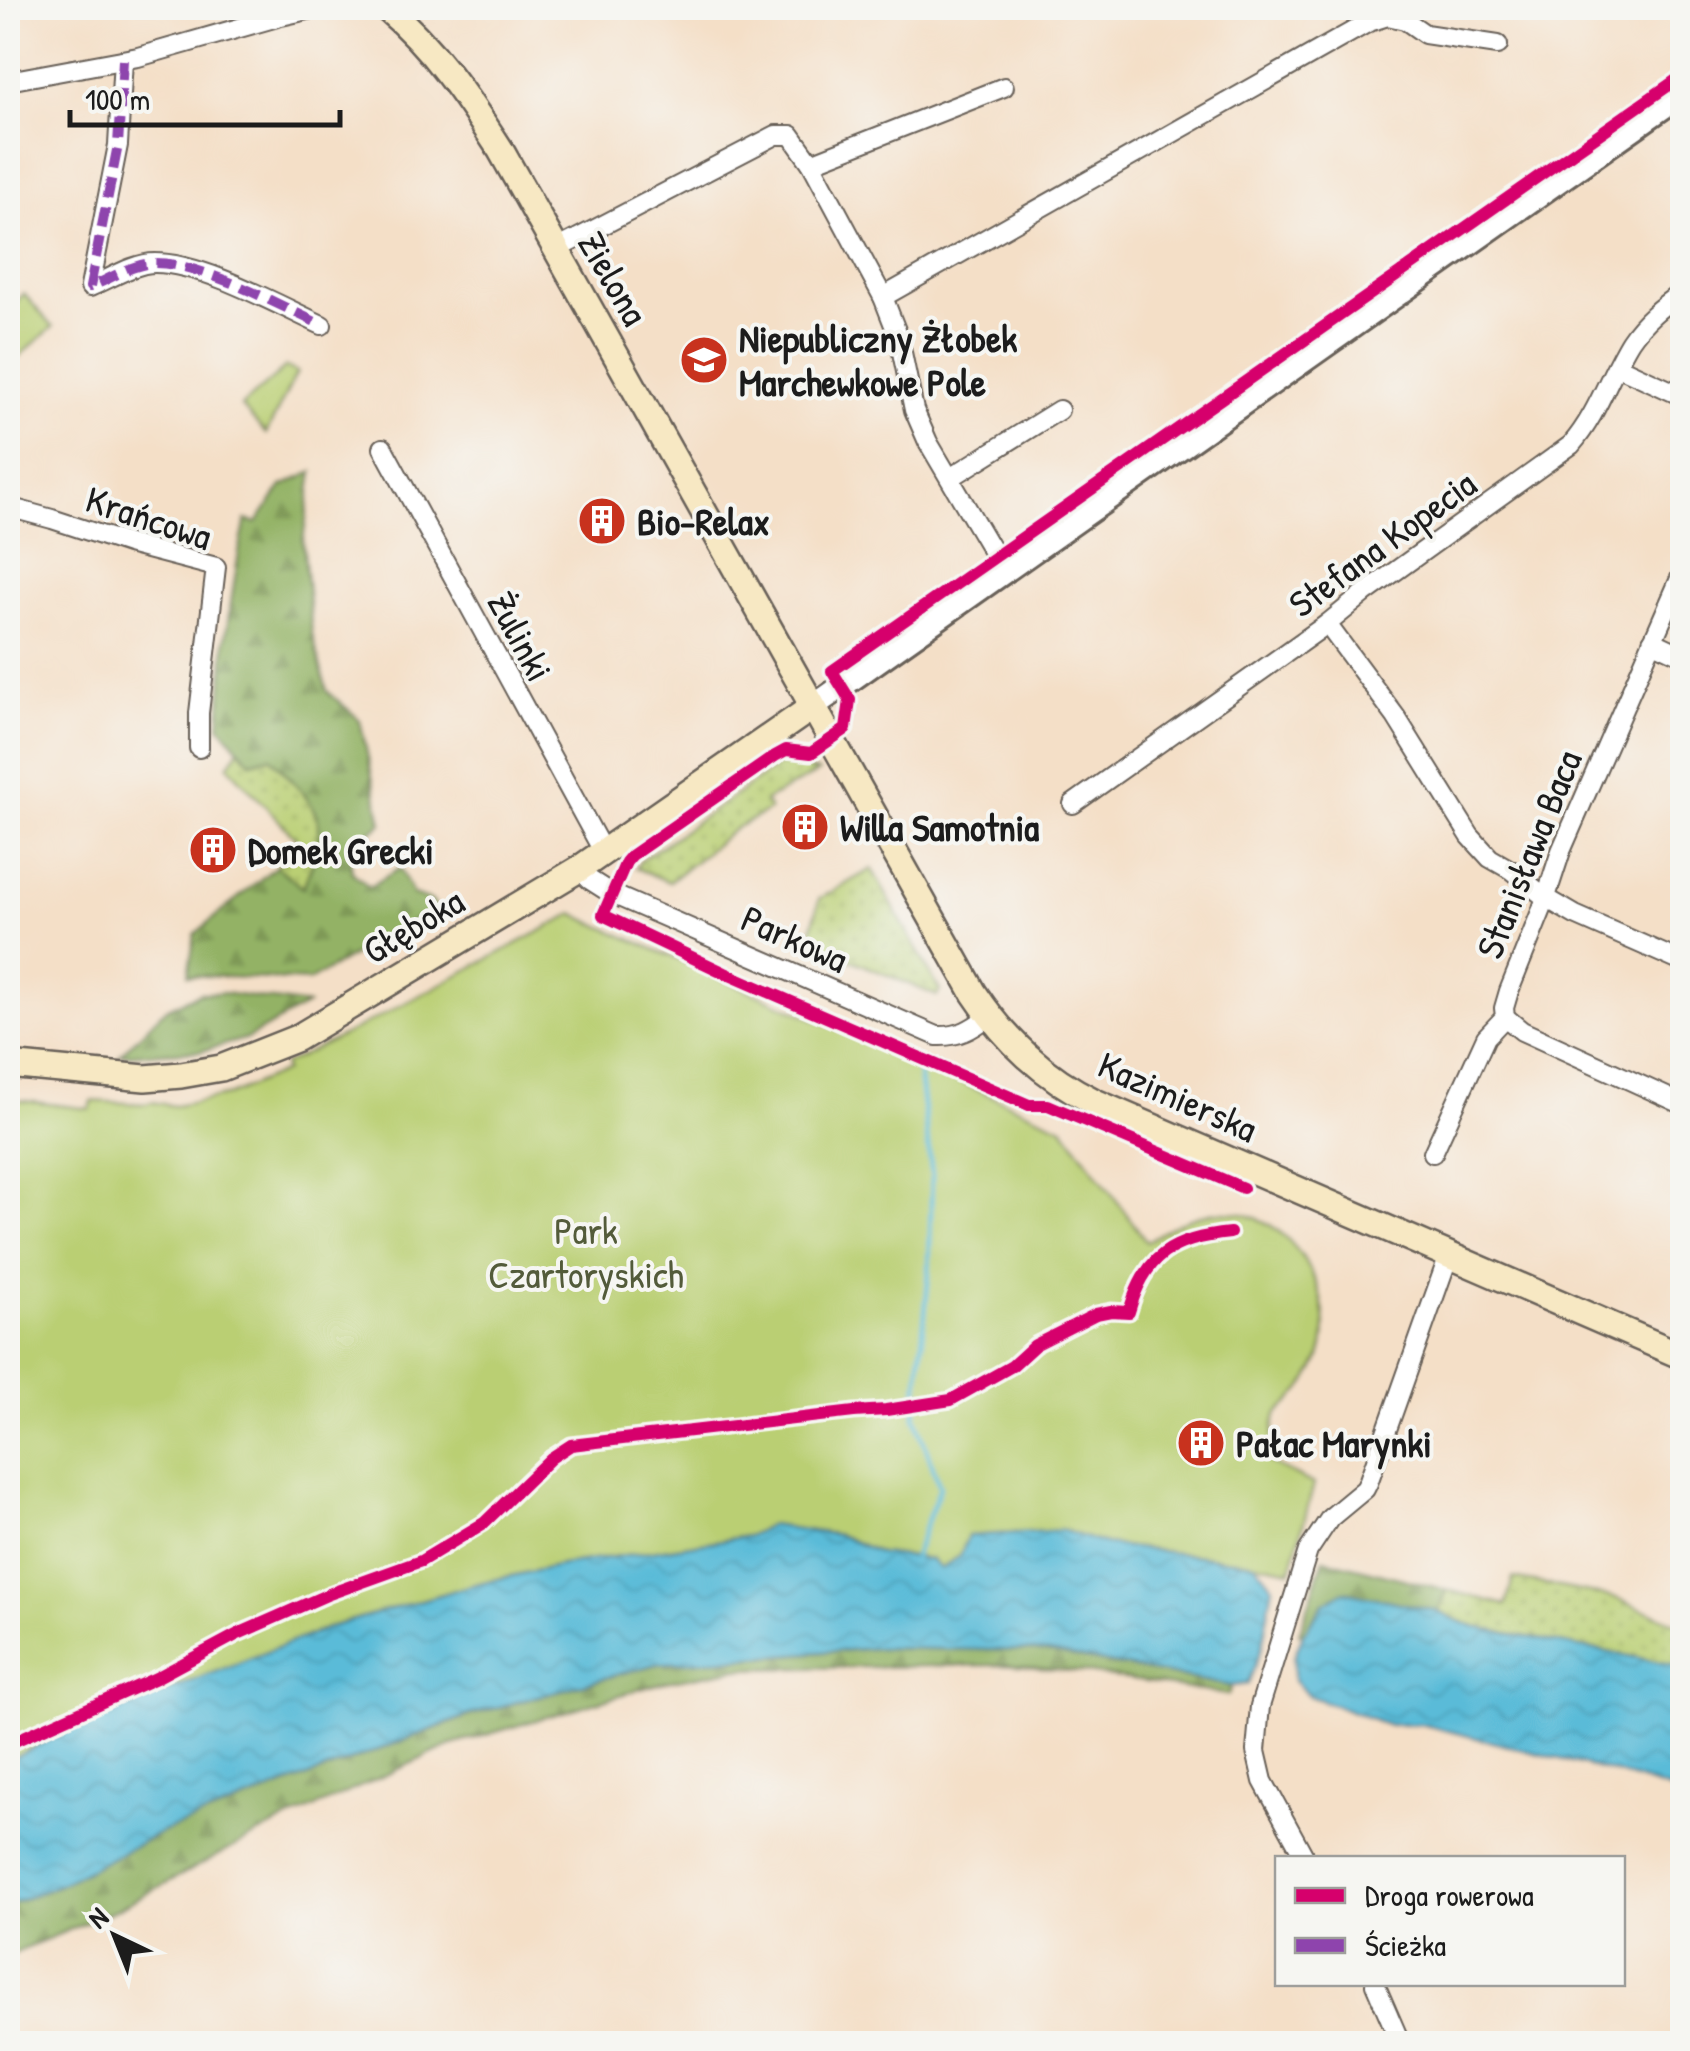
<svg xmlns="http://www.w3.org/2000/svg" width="1690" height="2051" font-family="'Patrick Hand',sans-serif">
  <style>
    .grass { fill: url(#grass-dots); stroke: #6b7648; stroke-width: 2.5 }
    .forest { fill: url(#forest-firs); stroke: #586740; stroke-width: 2.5 }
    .park { fill: #bacf73; stroke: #6b7648; stroke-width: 2.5 }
    .water { fill: url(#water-waves); stroke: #3b6c7a; stroke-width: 2.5 }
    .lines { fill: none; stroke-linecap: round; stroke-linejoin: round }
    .stream { stroke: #5abbd8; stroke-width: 5 }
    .minor-casing { stroke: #686058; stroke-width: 22 }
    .tertiary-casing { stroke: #686058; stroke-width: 28 }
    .secondary-casing { stroke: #686058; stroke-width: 30 }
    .minor { stroke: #fff; stroke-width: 18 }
    .tertiary { stroke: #fff; stroke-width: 22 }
    .secondary { stroke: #f7e8c3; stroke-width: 25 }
    .quiet { stroke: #8e44ad; stroke-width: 10; stroke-dasharray: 20 10; stroke-linecap: butt }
    .cycleway-casing { stroke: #f6f6f2; stroke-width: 19 }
    .cycleway { stroke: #d6006c; stroke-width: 12 }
    .labels { text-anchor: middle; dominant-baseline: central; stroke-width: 8; stroke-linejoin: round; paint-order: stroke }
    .street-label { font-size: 38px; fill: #1c1c1c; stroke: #f6f6f2 }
    .poi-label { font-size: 38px; font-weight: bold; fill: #1c1c1c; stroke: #f6f6f2; text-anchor: start }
    .park-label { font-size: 38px; fill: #535b3a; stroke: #f6f6f2 }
  </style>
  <defs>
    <pattern id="grass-dots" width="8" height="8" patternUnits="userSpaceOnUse" patternTransform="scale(2.5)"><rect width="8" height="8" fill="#bacf73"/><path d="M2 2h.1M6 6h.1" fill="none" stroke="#9fb163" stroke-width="1.8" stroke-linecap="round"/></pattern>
    <pattern id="forest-firs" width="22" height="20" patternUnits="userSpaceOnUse" patternTransform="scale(2.5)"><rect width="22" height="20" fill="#93b265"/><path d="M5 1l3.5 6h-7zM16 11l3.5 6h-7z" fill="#7e9857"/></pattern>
    <pattern id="water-waves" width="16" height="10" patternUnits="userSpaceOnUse" patternTransform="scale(2.5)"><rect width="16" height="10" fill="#5abbd8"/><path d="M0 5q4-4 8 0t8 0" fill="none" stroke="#4ea0b9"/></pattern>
  </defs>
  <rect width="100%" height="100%" fill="#f6f6f2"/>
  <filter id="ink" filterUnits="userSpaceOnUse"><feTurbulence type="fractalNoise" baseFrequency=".01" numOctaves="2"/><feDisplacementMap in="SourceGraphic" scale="20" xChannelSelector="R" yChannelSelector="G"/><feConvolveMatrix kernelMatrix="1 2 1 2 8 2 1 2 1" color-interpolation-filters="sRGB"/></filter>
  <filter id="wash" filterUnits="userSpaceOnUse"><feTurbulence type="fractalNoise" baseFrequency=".0048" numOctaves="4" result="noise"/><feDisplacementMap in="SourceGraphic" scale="40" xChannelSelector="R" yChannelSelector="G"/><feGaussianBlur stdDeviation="2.25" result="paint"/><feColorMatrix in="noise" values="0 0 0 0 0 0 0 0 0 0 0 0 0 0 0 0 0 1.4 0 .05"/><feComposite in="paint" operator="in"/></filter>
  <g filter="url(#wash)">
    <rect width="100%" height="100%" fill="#f4dfc7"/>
    <g class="grass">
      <path d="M 239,748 L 251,762 L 270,756 C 285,774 318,803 319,827 C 320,847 310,870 303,888 L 276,866 L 300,843 L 228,766 Z"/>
      <polygon points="783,762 818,772 765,801 770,810 736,828 669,882 636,868 641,860"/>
      <polygon points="872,869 940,991 937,996 809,942 819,899"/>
      <polygon points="1513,1578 1616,1598 1682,1625 1682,1666 1474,1627 1438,1612 1447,1590 1506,1605"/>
    </g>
    <g class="forest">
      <path d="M 313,472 L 303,541 L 312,634 L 327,691 L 360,720 L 382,823 L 349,849 L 352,872 L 369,887 L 400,868 L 413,895 L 432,901 L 436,908 L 309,981 L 188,975 L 195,934 L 276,866 L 303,888 C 310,869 320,847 319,827 C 318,803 286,774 270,757 L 251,762 L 220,726 L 225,640 L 239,552 L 246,520 L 257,523 L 282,486 Z"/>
      <polygon points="200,993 224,993 307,1005 248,1038 201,1051 120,1055 164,1010"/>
      <polygon points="1324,1559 1447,1590 1438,1612 1344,1592 1323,1604 1303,1634 1299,1633"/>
      <polygon points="878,1648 1043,1651 1231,1686 1228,1695 1081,1672 1004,1665 736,1669 661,1683 449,1746 274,1826 115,1910 8,1956 8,1905 61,1884 159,1833 471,1715 656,1664"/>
    </g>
    <g class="park">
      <polygon points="24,294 53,327 8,366 8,308"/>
      <polygon points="286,367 297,372 266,434 241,406"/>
      <path d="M 573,914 L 1063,1127 L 1147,1242 C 1180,1218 1216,1203 1256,1218 C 1306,1237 1340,1312 1318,1362 C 1312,1376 1303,1388 1292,1400 C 1288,1405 1279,1410 1276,1416 C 1272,1427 1272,1450 1270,1463 L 1314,1484 L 1291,1570 L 1255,1563 L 1105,1544 L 1062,1530 L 960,1556 L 941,1569 L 930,1559 L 879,1553 L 839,1535 L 770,1525 L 748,1536 L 562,1565 L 479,1583 L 333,1626 L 85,1723 L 8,1760 L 8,1099 L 90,1109 L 92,1101 L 145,1104 L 152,1102 L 175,1106 L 230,1095 L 285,1071 L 283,1065 L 356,1029 Z"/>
    </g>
    <g class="water">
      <polygon points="770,1525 839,1535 879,1553 930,1559 941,1569 960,1556 968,1536 1062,1530 1105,1544 1255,1563 1273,1586 1262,1647 1248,1684 1231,1686 1043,1651 878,1648 656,1664 470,1715 160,1833 61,1884 8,1905 8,1760 85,1723 333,1626 479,1583 562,1565 748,1536"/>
      <polygon points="1344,1591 1433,1610 1474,1627 1682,1666 1682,1794 1616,1773 1421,1724 1389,1725 1309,1696 1294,1681 1294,1657 1303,1634 1323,1604"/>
    </g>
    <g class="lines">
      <polyline class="stream" points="914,1557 940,1487 915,1416 929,1272 932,1175 918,1065"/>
    </g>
  </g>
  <g filter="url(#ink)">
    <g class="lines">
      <g class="minor-casing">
        <g id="minor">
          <path d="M 123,60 L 118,145 L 90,287 C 110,279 134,263 155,263 C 203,263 278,305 322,325"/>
          <polyline points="8,81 138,57 281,16 317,8"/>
          <polyline points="811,163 1004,87"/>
          <polyline points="555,250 776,135 791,135 811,163 883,297 899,338 914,410 928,442 1004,571"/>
          <polyline points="883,297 1369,22 1388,16 1405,20 1425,34 1498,45"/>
          <polyline points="1617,366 1682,396"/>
          <polyline points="383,448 604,853"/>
          <polyline points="950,478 1059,410"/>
          <polyline points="8,507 52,519 128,544 216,567 199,713 199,748"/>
          <polyline points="1327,624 1396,717 1470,836 1490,858 1511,870 1546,898 1575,915 1682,962"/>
          <polyline points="1652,641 1682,655"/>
          <path d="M 1073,804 L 1327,624 L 1365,593 L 1571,445 C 1598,414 1609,375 1630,341 C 1644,320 1662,306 1682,292"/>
          <path d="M 579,869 L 590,880 L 612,894 L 937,1036 C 959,1037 972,1029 989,1016"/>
          <polyline points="1505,1017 1522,1031 1682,1104"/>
          <polyline points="1433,1153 1486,1037 1505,1017 1504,1008 1509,991 1542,909 1561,851 1682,574"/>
          <polyline points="1305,1858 1263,1781 1256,1751 1260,1706 1308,1551 1330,1518 1365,1489 1368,1483 1449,1255"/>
          <polyline points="1375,1984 1401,2044"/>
        </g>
      </g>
      <g class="tertiary-casing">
        <polyline id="tertiary" points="811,708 1682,94"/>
      </g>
      <g class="secondary-casing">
        <g id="secondary">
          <path d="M 386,8 C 433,47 467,98 500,149 L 974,993 C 1006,1041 1043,1076 1095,1102 L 1682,1356"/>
          <polyline points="8,1065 145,1078 181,1075 221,1068 297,1038 579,869 811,708"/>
        </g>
      </g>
      <use href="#minor" class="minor"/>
      <use href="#tertiary" class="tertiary"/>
      <use href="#secondary" class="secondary"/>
      <path class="quiet" d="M 123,60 L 118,145 L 90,287 C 110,279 134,263 155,263 C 203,263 278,305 322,325"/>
      <g class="cycleway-casing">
        <g id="cycleway">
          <polyline points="1243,1188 1048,1105 1029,1105 725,973 603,915 626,862 632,855 775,756 786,750 811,753 846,729 850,700 832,671 1682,76"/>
          <path d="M 8,1744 L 156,1678 L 238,1634 L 329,1594 L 421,1561 L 484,1523 L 551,1458 L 571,1445 L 854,1412 L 886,1410 L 951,1400 L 1012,1366 L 1035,1345 L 1096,1314 L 1111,1311 L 1129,1312 C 1145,1254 1173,1239 1230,1233"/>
        </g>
      </g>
      <use href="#cycleway" class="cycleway"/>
    </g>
  </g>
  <defs>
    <g id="school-disc" transform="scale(2.5)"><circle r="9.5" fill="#c8321e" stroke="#f6f6f2"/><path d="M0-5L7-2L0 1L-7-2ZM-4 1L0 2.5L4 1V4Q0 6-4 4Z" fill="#fff"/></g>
    <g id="building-disc" transform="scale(2.5)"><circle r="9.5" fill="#c8321e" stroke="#f6f6f2"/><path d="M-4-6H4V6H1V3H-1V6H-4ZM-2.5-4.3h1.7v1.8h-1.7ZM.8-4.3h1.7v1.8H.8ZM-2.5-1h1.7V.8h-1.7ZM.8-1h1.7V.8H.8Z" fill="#fff"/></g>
  </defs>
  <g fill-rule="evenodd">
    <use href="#school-disc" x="704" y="360"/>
    <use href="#building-disc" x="602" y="521"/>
    <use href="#building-disc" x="805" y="827"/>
    <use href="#building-disc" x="213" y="850"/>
    <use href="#building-disc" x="1201" y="1443"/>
  </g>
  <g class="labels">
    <g class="street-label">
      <text transform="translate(614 278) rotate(60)">Zielona</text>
      <text transform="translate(149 517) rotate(18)">Krańcowa</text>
      <text transform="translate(1382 543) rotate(-36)">Stefana Kopecia</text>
      <text transform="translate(521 636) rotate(62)">Żulinki</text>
      <text transform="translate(1528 854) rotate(-68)">Stanisława Baca</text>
      <text transform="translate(413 925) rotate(-31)">Głęboka</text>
      <text transform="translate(795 938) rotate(24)">Parkowa</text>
      <text transform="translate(1178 1096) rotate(24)">Kazimierska</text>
    </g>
    <g class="poi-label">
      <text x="739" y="338">Niepubliczny Żłobek<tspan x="739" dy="44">Marchewkowe Pole</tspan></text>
      <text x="637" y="521">Bio-Relax</text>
      <text x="840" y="827">Willa Samotnia</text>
      <text x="248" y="850">Domek Grecki</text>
      <text x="1236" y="1443">Pałac Marynki</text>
    </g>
    <g class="park-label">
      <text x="586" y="1230">Park<tspan x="586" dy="44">Czartoryskich</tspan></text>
    </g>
  </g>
  <rect width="1690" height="2051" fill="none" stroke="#f6f6f2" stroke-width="40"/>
  <rect x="1275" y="1856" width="350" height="130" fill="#f6f6f2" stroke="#9f9f9c" stroke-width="2.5"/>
  <rect x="1295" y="1888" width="50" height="15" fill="#d6006c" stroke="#9f9f9c" stroke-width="2.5"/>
  <text x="1365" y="1906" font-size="30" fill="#1c1c1c">Droga rowerowa</text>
  <rect x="1295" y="1938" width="50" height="15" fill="#8e44ad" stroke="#9f9f9c" stroke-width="2.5"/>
  <text x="1365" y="1956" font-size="30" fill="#1c1c1c">Ścieżka</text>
  <g transform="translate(115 1936) rotate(317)" stroke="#f6f6f2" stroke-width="8" paint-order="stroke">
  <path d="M0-8L18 38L0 25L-18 38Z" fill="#1c1c1c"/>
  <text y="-15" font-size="28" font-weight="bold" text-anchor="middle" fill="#1c1c1c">N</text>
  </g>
  <path d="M70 110v15h270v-15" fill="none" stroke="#1c1c1c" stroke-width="5"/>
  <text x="85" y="110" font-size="30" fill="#1c1c1c" stroke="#f6f6f2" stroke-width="8" paint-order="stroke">100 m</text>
</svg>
